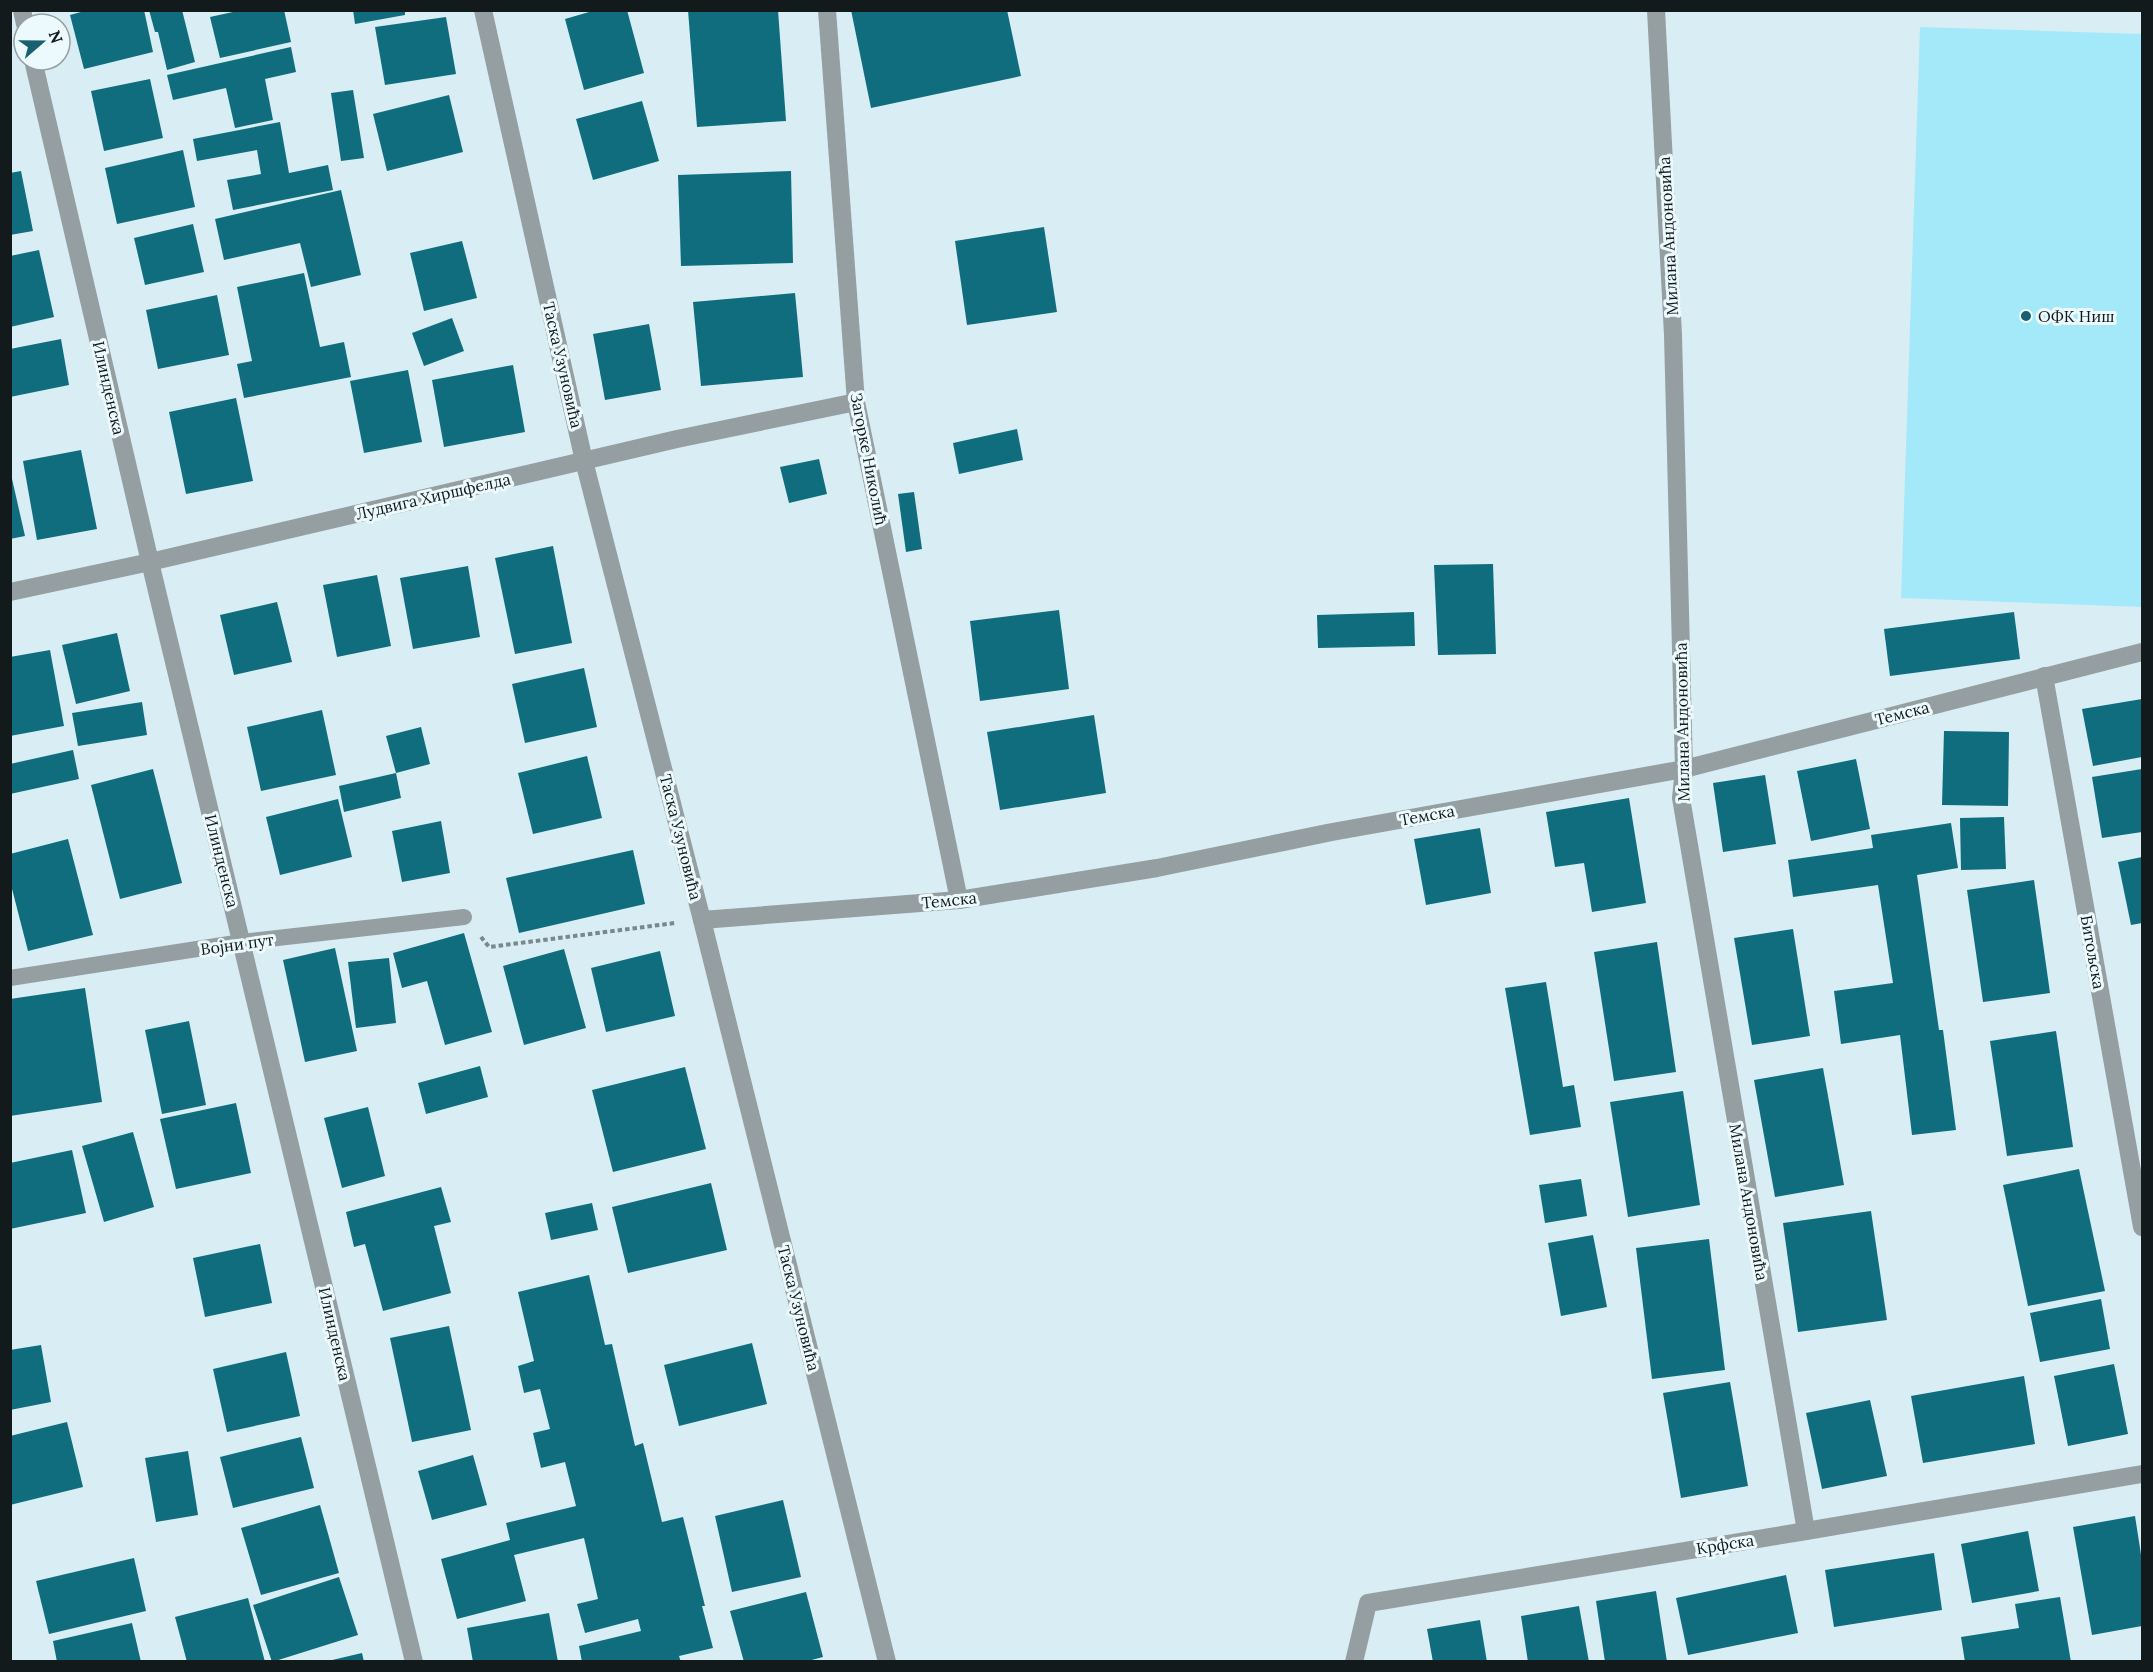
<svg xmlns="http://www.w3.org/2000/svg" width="2153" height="1672" font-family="Lora,serif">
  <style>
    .green { fill: #a4e9fa }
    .building { fill: #0f6d7e }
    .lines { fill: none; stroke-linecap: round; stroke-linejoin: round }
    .path { stroke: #78888c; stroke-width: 4; stroke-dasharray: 4.5 3; stroke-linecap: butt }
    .lane { stroke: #959fa1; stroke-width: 16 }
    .street { stroke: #959fa1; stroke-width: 18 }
    .poi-dot { fill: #17606f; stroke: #ecfafd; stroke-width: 2 }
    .labels { text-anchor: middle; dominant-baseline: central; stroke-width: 6; stroke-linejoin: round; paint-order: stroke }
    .street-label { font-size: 16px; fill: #121a1c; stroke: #ecfafd }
    .poi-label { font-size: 16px; fill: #121a1c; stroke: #ecfafd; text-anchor: start }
  </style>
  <rect width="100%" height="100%" fill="#d8eef4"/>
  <polygon class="green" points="1920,27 2142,34 2142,607 1901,598"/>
  <g class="building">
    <polygon points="88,10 144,10 153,52 84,69 70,15"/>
    <polygon points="149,10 182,10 195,62 167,70 158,32 155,32"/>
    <polygon points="242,10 284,10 291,42 220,58 210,17"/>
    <polygon points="353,10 405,10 405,15 355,24"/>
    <polygon points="596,10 627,10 644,73 584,90 565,19"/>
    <polygon points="688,10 778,10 786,121 697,127"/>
    <polygon points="851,10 1007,10 1021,76 871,108"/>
    <polygon points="446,17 456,74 385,85 375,27"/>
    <polygon points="291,47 296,72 265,79 273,120 235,128 226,88 173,100 167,75"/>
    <polygon points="150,79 163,138 104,151 91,91"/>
    <polygon points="353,90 364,158 341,161 331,93"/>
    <polygon points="449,95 463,152 387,171 373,114"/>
    <polygon points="642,101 659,161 593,180 576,119"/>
    <polygon points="280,122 289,173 328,165 333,190 233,210 227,180 261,174 257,150 197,161 193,139"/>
    <polygon points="183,150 195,207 117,224 105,168"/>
    <polygon points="21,171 33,231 10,235 10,173"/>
    <polygon points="791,171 793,263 681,266 678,175"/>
    <polygon points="341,190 361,275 311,287 300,243 224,260 215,219"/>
    <polygon points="193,224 204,272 145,285 134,238"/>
    <polygon points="1044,227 1057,312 967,325 955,241"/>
    <polygon points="462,241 477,298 424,311 410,253"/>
    <polygon points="39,250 54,317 10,327 10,256"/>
    <polygon points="304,273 320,347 344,342 351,377 244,398 237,364 252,361 237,287"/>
    <polygon points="795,293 803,377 701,386 693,302"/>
    <polygon points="217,295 229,355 158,369 146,310"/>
    <polygon points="452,318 464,351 424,366 412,333"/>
    <polygon points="649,324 661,390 605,400 593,334"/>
    <polygon points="61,339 69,385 10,397 10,349"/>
    <polygon points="513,365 525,432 444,447 432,380"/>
    <polygon points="408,370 422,442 364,453 350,381"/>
    <polygon points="236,398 253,481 186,494 169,412"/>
    <polygon points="1017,429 1023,460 959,474 953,443"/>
    <polygon points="81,450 97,529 37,540 23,461"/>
    <polygon points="819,459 827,494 789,503 780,467"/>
    <polygon points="10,470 25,536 10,539"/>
    <polygon points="914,492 922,549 906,552 898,494"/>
    <polygon points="553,546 572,643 515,654 495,558"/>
    <polygon points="1493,564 1496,654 1438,655 1434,565"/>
    <polygon points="468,566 480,637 413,649 400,578"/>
    <polygon points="377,575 391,646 337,657 323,585"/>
    <polygon points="277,602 292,662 234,675 220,615"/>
    <polygon points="1059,610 1069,689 980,701 970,621"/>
    <polygon points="1414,612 1415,646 1318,648 1317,615"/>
    <polygon points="2014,612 2020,659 1890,676 1884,629"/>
    <polygon points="117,633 130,691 76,704 62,645"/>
    <polygon points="50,650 64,726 10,736 10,657"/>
    <polygon points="584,668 597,727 525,743 512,684"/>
    <polygon points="2142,699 2142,757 2093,766 2082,709"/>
    <polygon points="142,702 147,735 78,746 72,713"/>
    <polygon points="322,710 336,775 261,791 247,727"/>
    <polygon points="1094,715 1106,793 1000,810 987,732"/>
    <polygon points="421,727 430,764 396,773 386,736"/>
    <polygon points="1944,731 2009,732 2008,806 1942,805"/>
    <polygon points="73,750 79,779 10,794 10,764"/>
    <polygon points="587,756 602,818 533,834 518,773"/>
    <polygon points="1856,759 1870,829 1811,841 1797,771"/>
    <polygon points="153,769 182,883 120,899 91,785"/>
    <polygon points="2142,769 2142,832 2102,838 2092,777"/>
    <polygon points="396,773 401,798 344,812 339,786"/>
    <polygon points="1765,775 1776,844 1723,852 1713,783"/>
    <polygon points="1629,798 1646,903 1592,912 1584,863 1555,867 1546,812"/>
    <polygon points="338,799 352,857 280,875 266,817"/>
    <polygon points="2004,817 2006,869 1961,870 1960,818"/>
    <polygon points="441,821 450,873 402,882 392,831"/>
    <polygon points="1951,823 1958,868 1917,875 1939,1030 1943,1030 1956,1130 1912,1135 1900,1035 1841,1044 1834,991 1893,983 1878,885 1793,897 1788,860 1873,848 1871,835"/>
    <polygon points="1480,828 1491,893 1426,905 1414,839"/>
    <polygon points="68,839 93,935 28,951 10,881 10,854"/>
    <polygon points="633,850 645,904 519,933 506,878"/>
    <polygon points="2142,857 2142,923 2131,925 2118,862"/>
    <polygon points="2034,880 2050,993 1983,1002 1967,890"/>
    <polygon points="1793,929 1810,1036 1752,1045 1734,938"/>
    <polygon points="464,933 492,1032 445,1045 427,981 402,988 393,953"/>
    <polygon points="1657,942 1676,1072 1614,1081 1594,952"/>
    <polygon points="335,948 357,1051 305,1062 283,960"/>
    <polygon points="564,949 586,1028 524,1045 503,966"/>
    <polygon points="660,951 675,1016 606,1032 591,968"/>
    <polygon points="389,958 396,1023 356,1028 348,962"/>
    <polygon points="1546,982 1563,1087 1574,1085 1581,1127 1530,1135 1505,988"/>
    <polygon points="85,988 102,1102 10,1116 10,999"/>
    <polygon points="189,1021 206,1105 162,1114 145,1030"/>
    <polygon points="2056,1031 2073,1147 2007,1156 1990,1041"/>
    <polygon points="480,1066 488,1097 426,1114 418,1083"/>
    <polygon points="685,1067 706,1149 613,1172 592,1090"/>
    <polygon points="1823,1068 1844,1185 1775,1197 1754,1080"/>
    <polygon points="1683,1091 1700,1205 1628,1217 1610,1102"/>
    <polygon points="236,1103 251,1173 176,1189 160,1119"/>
    <polygon points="368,1107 385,1176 342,1188 324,1118"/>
    <polygon points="133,1132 154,1207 104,1222 82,1146"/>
    <polygon points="72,1150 86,1213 10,1229 10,1163"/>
    <polygon points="2079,1169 2105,1291 2028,1306 2003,1185"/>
    <polygon points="1581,1179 1587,1216 1545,1223 1539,1185"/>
    <polygon points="711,1183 727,1250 628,1273 612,1207"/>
    <polygon points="441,1187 451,1222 434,1226 451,1293 383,1311 365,1244 354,1247 346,1212"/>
    <polygon points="592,1203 598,1230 551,1240 545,1213"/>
    <polygon points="1871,1211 1887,1320 1798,1332 1783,1223"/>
    <polygon points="1593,1235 1607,1307 1561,1316 1548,1243"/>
    <polygon points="1709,1239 1725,1370 1652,1379 1636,1248"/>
    <polygon points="260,1244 272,1303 205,1317 193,1258"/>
    <polygon points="589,1275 605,1345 612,1344 635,1446 643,1443 662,1522 683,1517 705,1606 702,1606 713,1648 679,1656 681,1662 582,1662 579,1646 641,1631 638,1619 585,1633 577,1604 598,1599 584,1538 514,1555 526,1601 457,1619 441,1559 510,1540 506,1523 576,1506 565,1462 541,1468 533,1433 550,1429 540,1389 524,1393 518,1366 534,1361 518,1292"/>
    <polygon points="2101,1299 2110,1349 2040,1362 2030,1313"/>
    <polygon points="449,1326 471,1430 412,1442 390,1338"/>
    <polygon points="752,1343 767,1404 679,1426 664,1365"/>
    <polygon points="41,1345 51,1402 10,1410 10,1350"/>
    <polygon points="286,1352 300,1416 227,1432 213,1369"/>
    <polygon points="2114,1364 2128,1434 2068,1446 2054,1376"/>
    <polygon points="2024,1376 2035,1444 1923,1463 1911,1396"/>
    <polygon points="1730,1382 1748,1486 1681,1498 1663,1393"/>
    <polygon points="1870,1400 1887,1476 1822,1489 1806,1413"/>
    <polygon points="67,1422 83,1487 10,1505 10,1436"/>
    <polygon points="301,1437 314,1488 233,1508 220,1457"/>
    <polygon points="188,1451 198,1515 156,1522 145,1458"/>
    <polygon points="473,1455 487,1505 432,1520 418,1471"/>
    <polygon points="783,1500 801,1577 732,1592 715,1516"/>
    <polygon points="320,1505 339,1573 261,1595 241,1528"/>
    <polygon points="2135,1516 2142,1561 2142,1626 2092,1635 2073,1527"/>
    <polygon points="2028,1531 2039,1591 1972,1603 1961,1544"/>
    <polygon points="1934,1553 1942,1610 1834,1627 1825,1570"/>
    <polygon points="134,1558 146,1611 49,1634 36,1581"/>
    <polygon points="1786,1575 1798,1633 1688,1655 1676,1598"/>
    <polygon points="339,1577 358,1635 272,1662 253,1605"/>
    <polygon points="1656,1591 1667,1662 1605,1662 1596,1601"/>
    <polygon points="806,1592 823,1657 804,1662 744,1662 730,1611"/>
    <polygon points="2060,1597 2071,1662 1965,1662 1961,1637 2019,1628 2015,1604"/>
    <polygon points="248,1598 265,1662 187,1662 175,1617"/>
    <polygon points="1579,1606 1589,1662 1528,1662 1521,1616"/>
    <polygon points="549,1613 558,1662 473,1662 467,1628"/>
    <polygon points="1480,1620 1487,1662 1433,1662 1427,1629"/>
    <polygon points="132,1623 141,1662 57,1662 53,1641"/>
    <polygon points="362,1653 364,1662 328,1662 328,1661"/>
  </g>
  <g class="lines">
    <polyline class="path" points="481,937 489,947 675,923"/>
    <polyline class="lane" points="10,978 242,942 464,917"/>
    <g class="street">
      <polyline points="22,10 25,24"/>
      <polyline points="483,10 584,461 702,920 887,1662"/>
      <polyline points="827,10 856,402 959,900"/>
      <polyline points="1656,10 1673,335 1684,769 1681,798 1806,1531"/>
      <polyline points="33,60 150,562 414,1662"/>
      <polyline points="10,592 150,562 677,439 856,402"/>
      <polyline points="2044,676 2142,1227"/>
      <polyline points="702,920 959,900 1157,868 1332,832 1684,769 2142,652"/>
      <polyline points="1354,1662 1368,1603 1806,1531 2142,1474"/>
    </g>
  </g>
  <circle class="poi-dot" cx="2026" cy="316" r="6"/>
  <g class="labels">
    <g class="street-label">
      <text transform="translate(1668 236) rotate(-93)">Милана Андоновића</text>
      <text transform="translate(563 365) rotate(77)">Таска Узуновића</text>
      <text transform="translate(109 388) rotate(77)">Илинденска</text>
      <text transform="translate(869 459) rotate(79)">Загорке Николић</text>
      <text transform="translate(433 496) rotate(-13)">Лудвига Хиршфелда</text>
      <text transform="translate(1902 713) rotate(-14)">Темска</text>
      <text transform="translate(1682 722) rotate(-91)">Милана Андоновића</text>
      <text transform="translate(1427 815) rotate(-10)">Темска</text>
      <text transform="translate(681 837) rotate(76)">Таска Узуновића</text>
      <text transform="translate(222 861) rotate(76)">Илинденска</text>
      <text transform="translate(949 900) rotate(-6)">Темска</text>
      <text transform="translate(237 944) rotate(-8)">Војни пут</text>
      <text transform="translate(2093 952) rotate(80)">Битољска</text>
      <text transform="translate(1749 1202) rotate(80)">Милана Андоновића</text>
      <text transform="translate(799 1308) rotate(76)">Таска Узуновића</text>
      <text transform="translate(335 1334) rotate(77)">Илинденска</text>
      <text transform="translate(1725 1544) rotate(-9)">Крфска</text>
    </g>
    <g class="poi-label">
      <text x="2038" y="316">ОФК Ниш</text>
    </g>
  </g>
  <rect width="2153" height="1672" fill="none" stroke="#121a1c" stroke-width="24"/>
  <g transform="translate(42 42) rotate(70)"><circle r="28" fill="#ecfafd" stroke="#95a0a3" stroke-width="1.5"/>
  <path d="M0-4.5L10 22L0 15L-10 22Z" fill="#17606f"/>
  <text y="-9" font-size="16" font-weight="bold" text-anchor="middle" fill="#121a1c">N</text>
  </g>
</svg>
